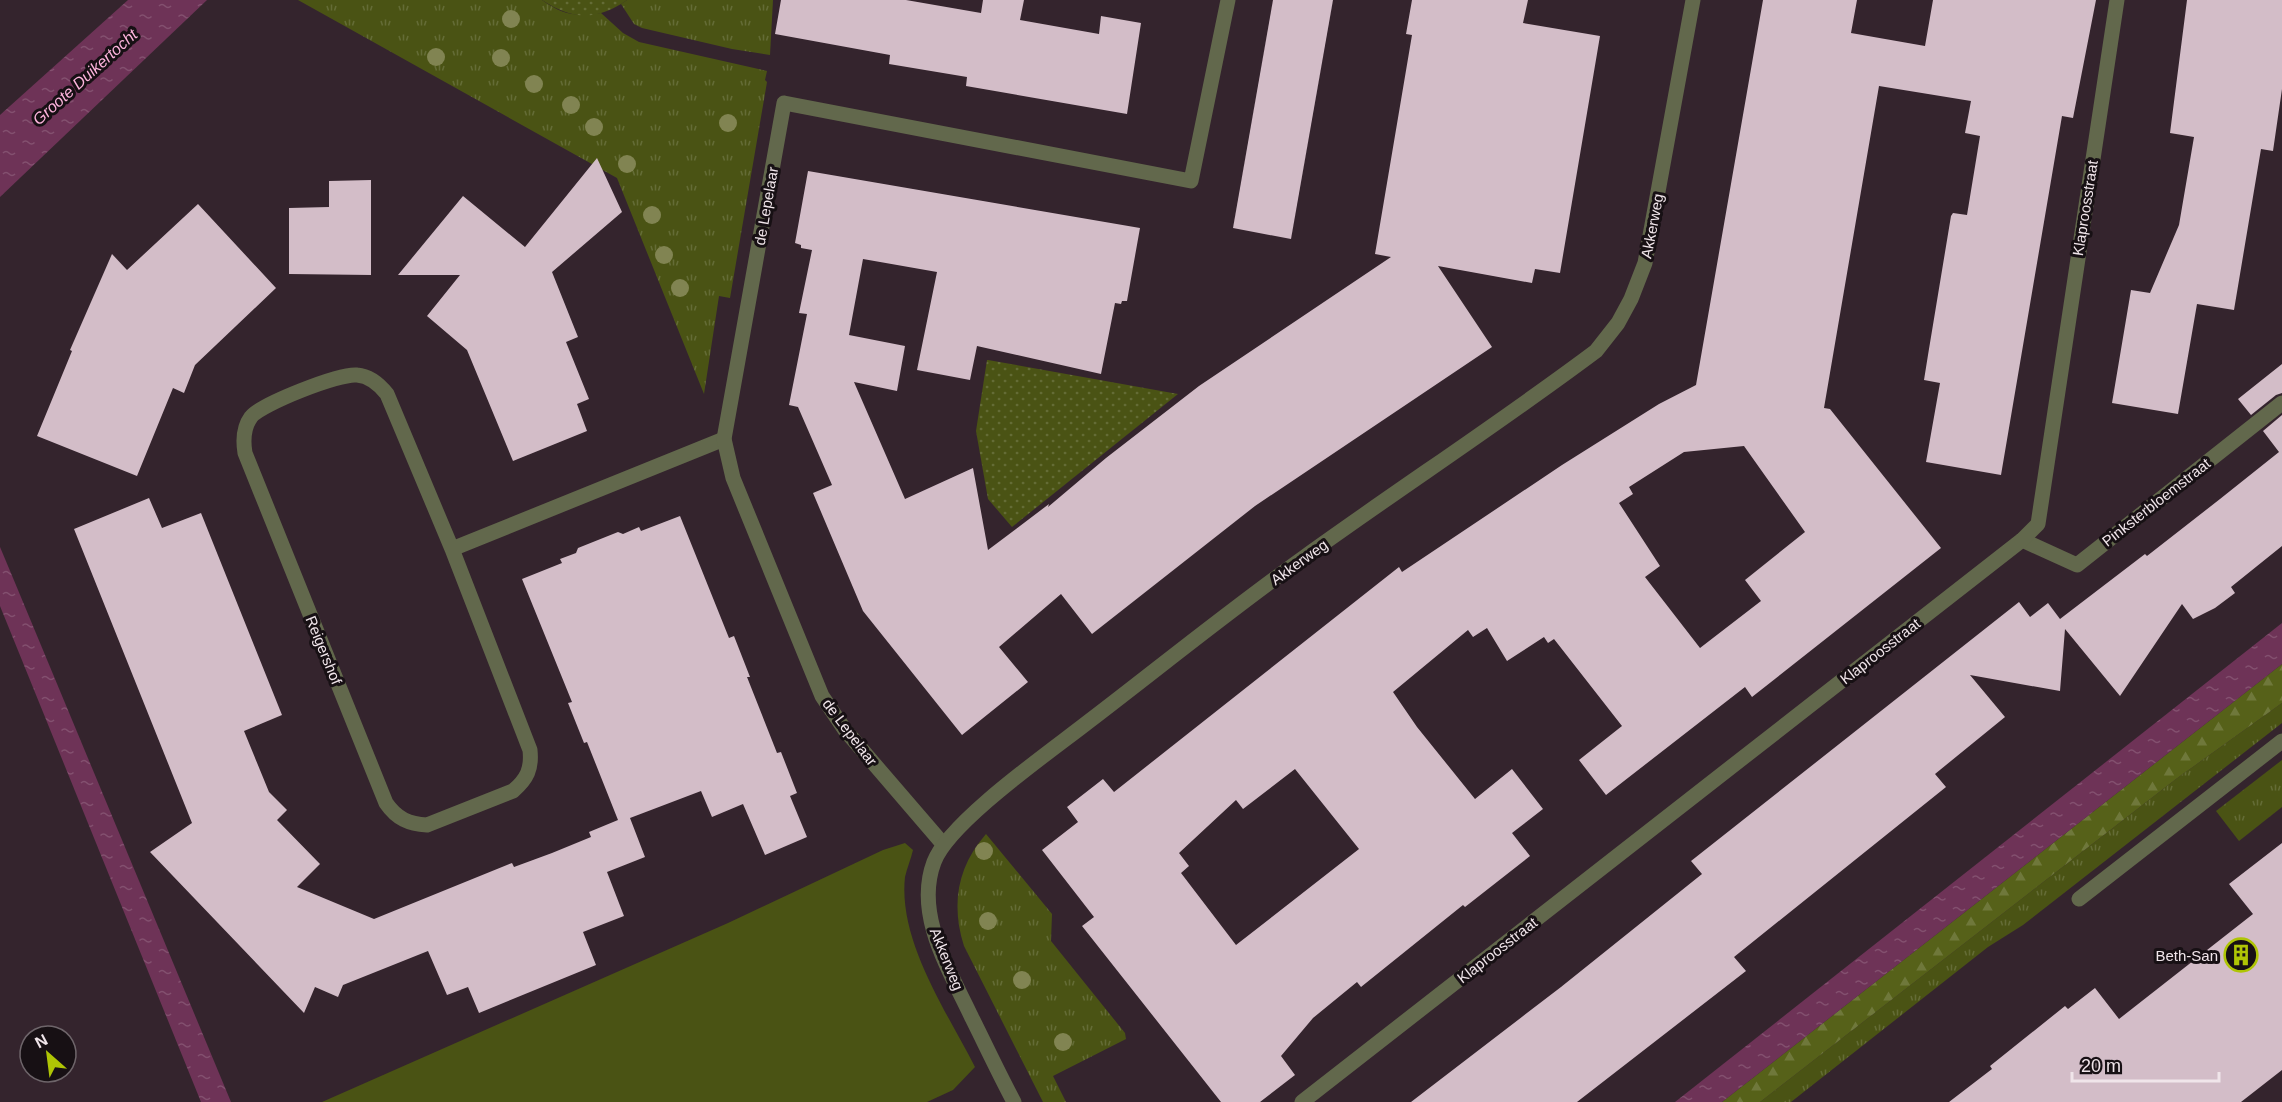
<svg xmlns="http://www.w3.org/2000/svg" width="2282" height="1102" font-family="Arial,sans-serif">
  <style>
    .grass { fill: url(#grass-tufts) }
    .forest { fill: url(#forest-firs) }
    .park { fill: url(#park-dots) }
    .garden { fill: #4a5314 }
    .water { fill: url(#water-ripples) }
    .building { fill: #d3bdc8; fill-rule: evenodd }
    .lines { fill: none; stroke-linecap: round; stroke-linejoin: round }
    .service { stroke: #62684c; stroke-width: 15 }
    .minor { stroke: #62684c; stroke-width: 15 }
    .tree { fill: #818452 }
    .labels { text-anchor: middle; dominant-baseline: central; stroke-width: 6; stroke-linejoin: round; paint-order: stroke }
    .street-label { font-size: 15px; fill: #f0e5ea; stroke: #171014 }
    .poi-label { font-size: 15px; fill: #f0e5ea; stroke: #171014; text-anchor: end }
    .water-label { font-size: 16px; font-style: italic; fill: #feb4dd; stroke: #171014 }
  </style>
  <defs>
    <pattern id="grass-tufts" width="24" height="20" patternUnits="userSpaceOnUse" patternTransform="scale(1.5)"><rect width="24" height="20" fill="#4a5314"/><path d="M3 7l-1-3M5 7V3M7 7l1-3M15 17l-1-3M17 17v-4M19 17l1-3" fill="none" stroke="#646c36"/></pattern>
    <pattern id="forest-firs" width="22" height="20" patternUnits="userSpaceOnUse" patternTransform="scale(1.5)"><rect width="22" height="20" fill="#566119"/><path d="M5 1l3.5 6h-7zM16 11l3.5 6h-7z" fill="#6f783b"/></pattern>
    <pattern id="park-dots" width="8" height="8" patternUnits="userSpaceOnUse" patternTransform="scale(1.5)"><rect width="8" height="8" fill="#4a5314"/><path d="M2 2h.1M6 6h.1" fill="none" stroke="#646c36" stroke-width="1.8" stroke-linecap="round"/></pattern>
    <pattern id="water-ripples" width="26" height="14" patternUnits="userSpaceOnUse" patternTransform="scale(1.5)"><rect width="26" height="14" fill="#6e3357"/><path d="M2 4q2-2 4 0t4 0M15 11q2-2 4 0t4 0" fill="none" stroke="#83506f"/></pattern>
  </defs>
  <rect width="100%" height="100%" fill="#34242d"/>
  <g class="grass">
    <path d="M 298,0 L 542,0 C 563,15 576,17 601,13 L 623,33 L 639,42 L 767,71 L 765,80 L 767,82 L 730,298 L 719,296 L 704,394 L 617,178 Z"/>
    <polygon points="627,0 773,0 770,55 732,49 642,28 634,24 621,4"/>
    <polygon points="2282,703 2282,723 2023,925 1988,947 1791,1102 1760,1102 2176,779"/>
    <polygon points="2282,760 2282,807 2239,841 2216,811"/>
    <path d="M 986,834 L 1052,914 L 1051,941 L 1125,1033 L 1126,1039 L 1053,1076 L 1066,1102 L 1043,1102 L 964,946 C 951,905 957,867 986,834 Z"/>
  </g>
  <polygon class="forest" points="2282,664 2282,703 2176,779 1760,1102 1722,1102"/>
  <g class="park">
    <path d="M 542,0 L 627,0 C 597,21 572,20 542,0 Z"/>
    <polygon points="987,360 988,360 1178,394 1012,527 988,499 976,431"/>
  </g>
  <path class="garden" d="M 905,843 L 913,850 C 911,859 907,868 905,877 C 898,941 947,1012 975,1067 L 953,1090 L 927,1102 L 322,1102 L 728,923 L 883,850 Z"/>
  <g class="water">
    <polygon points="128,0 207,0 0,197 0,115"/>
    <polygon points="0,547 13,578 231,1102 201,1102 0,606"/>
    <polygon points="2282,623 2282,664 1722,1102 1675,1102"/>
  </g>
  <g class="building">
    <polygon points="781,0 906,0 981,13 983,0 1024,0 1020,20 1099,34 1101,16 1141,23 1127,114 966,86 967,77 889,64 890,55 775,34"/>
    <polygon points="1273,0 1333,0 1291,239 1233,228"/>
    <polygon points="1412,0 1528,0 1523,23 1600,36 1560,273 1535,269 1532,283 1438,266 1492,347 1255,506 1092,634 1061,594 999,647 1028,682 962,735 863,611 813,493 832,485 798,407 789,405 807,314 799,313 812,250 801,248 801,245 795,243 808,171 1140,228 1127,301 1122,301 1121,304 1115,303 1101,374 977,346 970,380 917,370 937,272 863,259 849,335 905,346 897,391 854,382 905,499 973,468 988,550 1049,504 1048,507 1106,458 1199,386 1391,257 1375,254 1412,35 1406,34"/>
    <path d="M 1763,0 L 1857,0 L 1851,33 L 1925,46 L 1933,0 L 2096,0 L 2073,118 L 2062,116 L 2001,475 L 1926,462 L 1940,383 L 1924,380 L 1928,355 L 1951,216 L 1953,213 L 1967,215 L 1980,136 L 1965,133 L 1971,101 L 1879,86 L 1824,408 L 1830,409 L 1941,548 L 1752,697 L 1745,687 L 1606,795 L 1579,760 L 1622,726 L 1554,639 L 1548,643 L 1544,637 L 1507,661 L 1487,628 L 1473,637 L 1468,630 L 1393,692 L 1417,727 L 1475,799 L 1512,769 L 1543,809 L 1512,833 L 1530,856 L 1465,907 L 1463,905 L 1361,987 L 1357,982 L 1313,1018 L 1281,1056 L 1295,1075 L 1260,1102 L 1221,1102 L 1082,926 L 1094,917 L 1042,850 L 1078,822 L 1067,807 L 1103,779 L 1114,792 L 1399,567 L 1402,572 L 1562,465 L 1659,404 L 1696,385 ZM 1744,446 L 1805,532 L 1745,580 L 1761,601 L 1700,648 L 1645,577 L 1660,566 L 1619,503 L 1633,494 L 1629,487 L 1684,452 ZM 1295,769 L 1359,849 L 1236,945 L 1181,873 L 1189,866 L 1179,853 L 1236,800 L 1243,809 Z"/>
    <polygon points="2187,0 2282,0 2282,89 2273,151 2261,149 2234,310 2197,304 2178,414 2112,403 2131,290 2150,293 2179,225 2194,137 2170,133"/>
    <polygon points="597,158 622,212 552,272 578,337 566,342 589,399 577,404 587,431 513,461 467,350 427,316 460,275 398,275 463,196 525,247"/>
    <polygon points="371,180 371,275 289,274 289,208 329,207 329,181"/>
    <polygon points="198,204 276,288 195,365 184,393 173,388 137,476 37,436 72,351 70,350 112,254 127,270"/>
    <polygon points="2282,364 2282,393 2276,395 2251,415 2238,399"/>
    <polygon points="2282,415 2282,546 2231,587 2235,593 2215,608 2193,619 2182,604 2120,696 2065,629 2060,691 1970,675 2005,717 1935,774 1946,787 1734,957 1746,971 1577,1102 1411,1102 1561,987 1702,874 1691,861 2019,602 2030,617 2048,603 2060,619 2145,554 2147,556 2220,499 2279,452 2263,431"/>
    <polygon points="149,498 162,528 201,513 282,715 244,731 269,792 287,810 277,820 320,864 297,887 374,919 512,863 514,867 552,853 591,837 589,832 618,820 587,742 584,743 568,703 572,702 522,579 562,563 560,559 576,553 578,548 618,532 623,534 639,527 641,531 680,516 729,638 734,636 750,677 747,677 777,753 781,752 797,793 790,796 807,837 765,855 743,804 712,817 701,791 630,818 645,857 607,872 624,916 583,932 596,965 479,1013 468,987 447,995 428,951 343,985 338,997 315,987 304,1013 150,852 192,823 74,529"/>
    <polygon points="2282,843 2282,1070 2241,1102 1949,1102 1992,1069 1990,1066 2065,1006 2068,1009 2095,988 2119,1019 2253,914 2229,884"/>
  </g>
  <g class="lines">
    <polyline class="service" points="2079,899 2282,741"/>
    <g class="minor">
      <polyline points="2022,540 2077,565 2282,403"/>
      <path d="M 452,549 L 387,394 C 379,384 370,376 357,375 C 340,373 261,404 251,417 C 243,428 243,441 245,453 L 386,803 C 397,819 409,824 427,825 L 513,791 C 527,779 532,769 530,750 L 452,549 L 724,439"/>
      <polyline points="943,844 845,730 822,696 733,478 724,439 784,103 1191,181 1228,0"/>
      <path d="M 1014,1102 C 999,1074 986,1046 972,1018 C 950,971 914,915 934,862 C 949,822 1051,751 1088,722 C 1160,667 1230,610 1303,558 C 1400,488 1500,423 1596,351 L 1618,323 L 1631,299 L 1645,263 L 1693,0"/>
      <polyline points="1302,1102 2022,540 2038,524 2117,0"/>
    </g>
  </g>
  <g class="tree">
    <circle cx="511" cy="19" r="9"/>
    <circle cx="436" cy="57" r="9"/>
    <circle cx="501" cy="58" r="9"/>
    <circle cx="534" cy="84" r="9"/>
    <circle cx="571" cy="105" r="9"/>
    <circle cx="728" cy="123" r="9"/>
    <circle cx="594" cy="127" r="9"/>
    <circle cx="627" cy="164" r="9"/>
    <circle cx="652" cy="215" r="9"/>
    <circle cx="664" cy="255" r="9"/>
    <circle cx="680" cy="288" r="9"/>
    <circle cx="984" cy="851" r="9"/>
    <circle cx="988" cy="921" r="9"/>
    <circle cx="1022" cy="980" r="9"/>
    <circle cx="1063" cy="1042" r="9"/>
  </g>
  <defs>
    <g id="building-ring" transform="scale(1.725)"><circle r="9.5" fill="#171014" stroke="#afc505" stroke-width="1.5"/><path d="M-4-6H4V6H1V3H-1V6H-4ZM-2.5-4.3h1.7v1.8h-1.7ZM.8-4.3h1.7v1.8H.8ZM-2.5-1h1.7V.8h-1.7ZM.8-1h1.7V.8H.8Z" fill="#afc505"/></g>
  </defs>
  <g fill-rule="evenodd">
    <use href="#building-ring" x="2241" y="955"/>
  </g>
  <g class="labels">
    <g class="street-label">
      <text transform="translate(766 206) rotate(-80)">de Lepelaar</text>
      <text transform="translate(2085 208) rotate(-81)">Klaproosstraat</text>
      <text transform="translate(1652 226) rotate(-79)">Akkerweg</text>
      <text transform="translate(2156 502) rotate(-38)">Pinksterbloemstraat</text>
      <text transform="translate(1299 562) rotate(-36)">Akkerweg</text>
      <text transform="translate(324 650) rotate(68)">Reigershof</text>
      <text transform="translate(1880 651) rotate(-38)">Klaproosstraat</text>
      <text transform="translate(850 732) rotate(53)">de Lepelaar</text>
      <text transform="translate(1497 950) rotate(-38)">Klaproosstraat</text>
      <text transform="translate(947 959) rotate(68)">Akkerweg</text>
    </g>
    <g class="poi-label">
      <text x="2218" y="955">Beth-San</text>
    </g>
    <g class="water-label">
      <text transform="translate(85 77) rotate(-42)">Groote Duikertocht</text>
    </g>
  </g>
  <g transform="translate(48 1054) rotate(332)"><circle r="28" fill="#171014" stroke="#6e656a" stroke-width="1.5"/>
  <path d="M0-4.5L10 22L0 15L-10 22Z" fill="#afc505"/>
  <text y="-9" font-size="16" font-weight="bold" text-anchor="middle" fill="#f0e5ea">N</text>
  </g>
  <path d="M2072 1072v9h147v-9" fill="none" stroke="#f0e5ea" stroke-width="3"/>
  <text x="2081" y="1072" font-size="18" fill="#f0e5ea" stroke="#171014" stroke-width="4.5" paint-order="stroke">20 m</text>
</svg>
